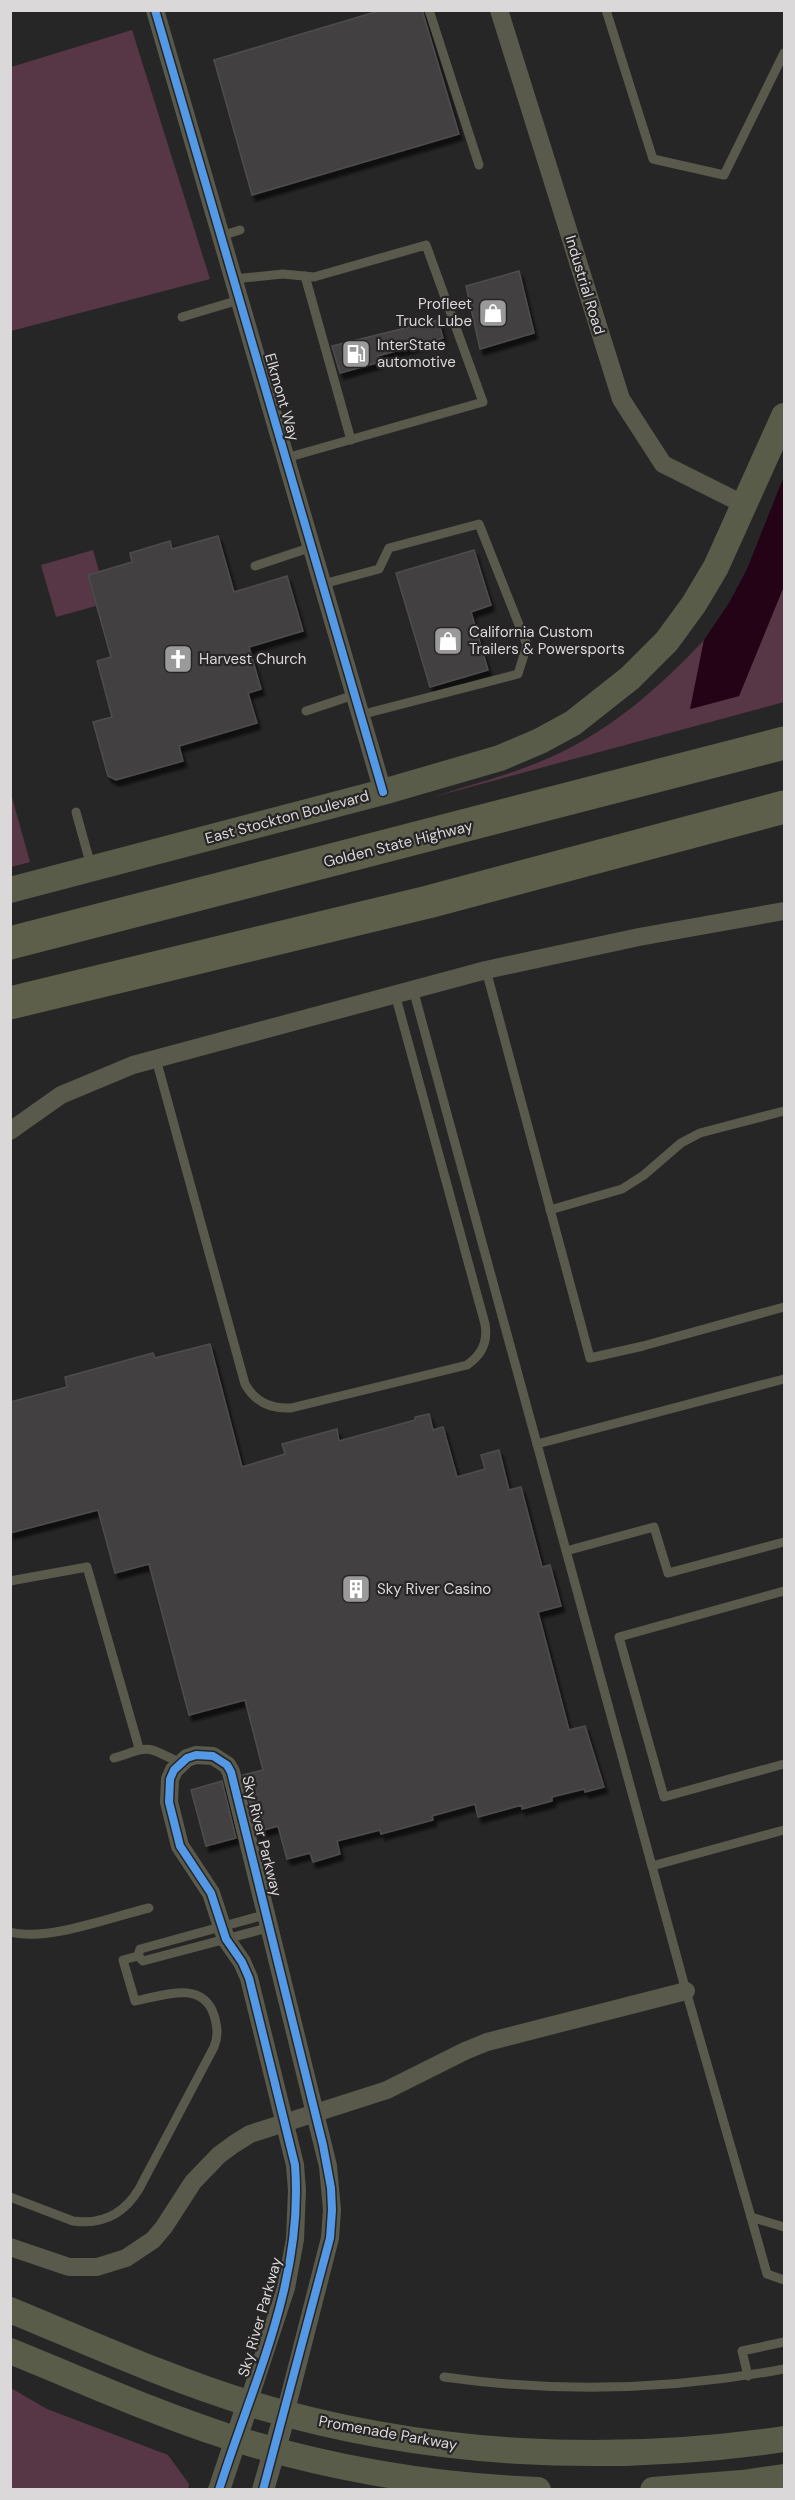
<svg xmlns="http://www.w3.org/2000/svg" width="795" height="2500" font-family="'DM Sans',sans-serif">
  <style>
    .green { fill: #573646 }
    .water { fill: #250317 }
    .building { fill: #424141; stroke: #4e4c4c; stroke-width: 1.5; filter: url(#shadow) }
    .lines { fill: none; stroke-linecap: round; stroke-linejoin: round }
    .service { stroke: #595a4b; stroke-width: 9 }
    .minor { stroke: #595a4b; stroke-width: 18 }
    .tertiary { stroke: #595a4b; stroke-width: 22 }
    .secondary { stroke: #5a5c4a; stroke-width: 26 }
    .motorway { stroke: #5d5f4a; stroke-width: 33 }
    .cycleway-casing { stroke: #282526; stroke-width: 11 }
    .cycleway { stroke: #5399e6; stroke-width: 8 }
    .labels { text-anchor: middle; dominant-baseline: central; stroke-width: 4.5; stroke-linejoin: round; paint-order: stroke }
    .street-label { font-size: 15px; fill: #dad8d9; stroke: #282526 }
    .poi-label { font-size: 15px; fill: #dad8d9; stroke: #282526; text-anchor: start }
  </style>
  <defs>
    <filter id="shadow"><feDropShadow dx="3.5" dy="6" stdDeviation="1.5" flood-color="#0009"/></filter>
  </defs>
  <rect width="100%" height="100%" fill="#272626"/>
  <g class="green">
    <polygon points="132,30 210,279 11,331 11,67"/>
    <polygon points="93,550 99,571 88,575 96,606 56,617 41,565"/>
    <path d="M 784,586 L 784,702 L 433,797 C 472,784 514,774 551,757 C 610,731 660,687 704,640 L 691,709 L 739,696 Z"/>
    <polygon points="10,790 30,862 11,867 10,867"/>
    <polygon points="11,2388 47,2409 168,2455 189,2484 188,2489 11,2489"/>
  </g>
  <polygon class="water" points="784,476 784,586 739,696 690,709 704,640 729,603 747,569"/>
  <g class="building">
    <polygon points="382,10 422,10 459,134 252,195 214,60"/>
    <polygon points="519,271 534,333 480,349 466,286"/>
    <polygon points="438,320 443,338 378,356 380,362 340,373 332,346"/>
    <polygon points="218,536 234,592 287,576 303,631 249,647 261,689 248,693 257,723 179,746 183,761 116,780 108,776 93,722 112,717 97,661 111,657 88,575 132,562 130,553 170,541 172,549"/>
    <polygon points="474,550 491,605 471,612 488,670 430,687 396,573"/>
    <polygon points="210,1344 242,1467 285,1454 282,1444 337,1429 339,1441 415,1420 415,1417 429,1414 433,1430 443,1427 457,1477 485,1469 481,1455 499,1450 509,1490 521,1487 542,1567 550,1565 561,1606 538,1612 569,1730 585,1726 604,1787 585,1792 584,1789 552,1797 552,1801 522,1809 522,1805 478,1817 475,1804 432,1816 433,1820 381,1834 380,1830 337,1841 340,1854 313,1862 310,1853 287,1859 278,1826 257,1832 243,1775 263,1770 245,1700 189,1715 149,1564 115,1573 98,1510 10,1533 10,1402 67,1387 65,1377 153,1353 155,1358"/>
    <polygon points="222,1781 236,1838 206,1846 191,1790"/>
  </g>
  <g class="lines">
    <g class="service">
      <polyline points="429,10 479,165"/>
      <polyline points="606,10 653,159 724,175 784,53"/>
      <polyline points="221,236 240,230"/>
      <polyline points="305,276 351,440"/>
      <polyline points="233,279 283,274 314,277 426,245 483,402 286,458"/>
      <polyline points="182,317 239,300"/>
      <polyline points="255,566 312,547"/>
      <polyline points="323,584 379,569 389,548 479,524 527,645 518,674 360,715"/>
      <polyline points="306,711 354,695"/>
      <polyline points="76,812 91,866"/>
      <polyline points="486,970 590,1358 643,1346 784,1307"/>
      <polyline points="413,989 686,1991 751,2217 784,2227"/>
      <path d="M 156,1059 L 245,1384 C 255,1402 271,1409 291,1408 L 467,1365 C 482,1355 488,1341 485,1324 L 395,994"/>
      <polyline points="550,1210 622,1189 644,1175 681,1143 700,1133 784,1111"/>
      <polyline points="537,1444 784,1379"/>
      <polyline points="566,1551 654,1527 668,1573 784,1542"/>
      <polyline points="10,1581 87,1567 139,1748"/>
      <polyline points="784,1591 619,1637 664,1797 784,1764"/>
      <path d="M 114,1758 C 150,1747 144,1744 180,1763"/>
      <polyline points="652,1866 784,1830"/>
      <path d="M 10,1932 C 47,1942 111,1917 149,1908"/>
      <polyline points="138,1956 143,1961 271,1927"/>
      <path d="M 10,2197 L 73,2221 C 102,2225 124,2214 139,2189 L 214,2047 C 219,2035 217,2026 214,2015 C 202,1979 162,1996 135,2001 L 123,1960 L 138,1956 L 140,1949 L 144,1948 L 268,1914"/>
      <polyline points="751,2217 767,2274 784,2280"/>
      <polyline points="748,2376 742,2351 784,2342"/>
      <path d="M 444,2377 C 557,2393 672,2390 784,2369"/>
    </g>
    <g class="minor">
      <polyline points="155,10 383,792"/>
      <polyline points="499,10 621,399 663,464 745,505"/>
      <polyline points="10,1131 61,1095 133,1065 486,970 639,937 784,911"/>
      <polyline points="10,2247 69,2267 97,2267 126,2258 153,2240 164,2227 193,2182 219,2155 234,2144 250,2134 387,2090 465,2051 487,2042 686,1991"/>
      <polyline points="248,2403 286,2288 295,2239 297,2190 295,2165 249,1978 242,1962 226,1939 211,1893 180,1846 169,1802 170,1779 174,1770 187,1758 196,1755 213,1756 227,1765 231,1772 328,2166 332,2210 330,2238 285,2414"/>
    </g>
    <g class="tertiary">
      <polyline points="219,2490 248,2403"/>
      <polyline points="263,2490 285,2414"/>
    </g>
    <g class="secondary">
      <polyline points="10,890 383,792 500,758 540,741 573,723 630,678 667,641 694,604 716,567 784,416"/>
      <path d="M 10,2310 C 90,2343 169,2379 251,2404 C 424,2456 606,2465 784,2439"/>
      <path d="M 10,2351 C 82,2380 152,2412 226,2436 C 326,2468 433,2486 538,2490"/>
      <polyline points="653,2490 742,2483 784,2477"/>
    </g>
    <g class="motorway">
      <polyline points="10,943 784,743"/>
      <polyline points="10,1003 428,902 784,807"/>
    </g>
    <g class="cycleway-casing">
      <g id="cycleway">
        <polyline points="155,10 383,792"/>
        <path d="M 219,2490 C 253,2382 304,2281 295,2165 L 249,1978 L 242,1962 L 226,1939 L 211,1893 L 180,1846 L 169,1802 L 170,1779 L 174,1770 L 187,1758 L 196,1755 L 213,1756 L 227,1765 L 231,1772 L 323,2145 L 331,2188 L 332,2210 L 330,2238 L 263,2490"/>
      </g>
    </g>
    <use href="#cycleway" class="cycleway"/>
  </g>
  <defs>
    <g id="shop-square" transform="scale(1.5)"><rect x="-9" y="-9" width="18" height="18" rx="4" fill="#9b9a9a" stroke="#282526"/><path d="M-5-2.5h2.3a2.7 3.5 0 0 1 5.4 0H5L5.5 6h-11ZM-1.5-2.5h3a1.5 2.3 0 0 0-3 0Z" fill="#fff"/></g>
    <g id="fuel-square" transform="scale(1.5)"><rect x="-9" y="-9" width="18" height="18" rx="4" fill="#9b9a9a" stroke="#282526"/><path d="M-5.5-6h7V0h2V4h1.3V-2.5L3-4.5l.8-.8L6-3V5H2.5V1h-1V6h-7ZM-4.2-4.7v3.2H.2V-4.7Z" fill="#fff"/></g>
    <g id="church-square" transform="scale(1.5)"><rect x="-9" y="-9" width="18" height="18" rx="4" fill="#9b9a9a" stroke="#282526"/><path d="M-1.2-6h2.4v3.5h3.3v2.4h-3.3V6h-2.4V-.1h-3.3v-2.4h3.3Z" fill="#fff"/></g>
    <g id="building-square" transform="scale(1.5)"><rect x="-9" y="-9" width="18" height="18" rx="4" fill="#9b9a9a" stroke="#282526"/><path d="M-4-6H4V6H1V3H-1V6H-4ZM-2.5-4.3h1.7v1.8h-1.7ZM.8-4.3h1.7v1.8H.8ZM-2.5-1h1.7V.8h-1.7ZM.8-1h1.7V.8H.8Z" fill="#fff"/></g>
  </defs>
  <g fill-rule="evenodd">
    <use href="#shop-square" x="493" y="313"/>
    <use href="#fuel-square" x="356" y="354"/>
    <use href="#shop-square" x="448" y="641"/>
    <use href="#church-square" x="178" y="659"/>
    <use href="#building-square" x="356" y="1589"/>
  </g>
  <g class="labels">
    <g class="street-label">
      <text transform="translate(585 285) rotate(73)">Industrial Road</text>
      <text transform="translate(282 397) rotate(74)">Elkmont Way</text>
      <text transform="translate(287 817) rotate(-15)">East Stockton Boulevard</text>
      <text transform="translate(398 844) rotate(-14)">Golden State Highway</text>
      <text transform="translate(262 1836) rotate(76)">Sky River Parkway</text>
      <text transform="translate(260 2317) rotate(-74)">Sky River Parkway</text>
      <text transform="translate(388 2433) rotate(10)">Promenade Parkway</text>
    </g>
    <g class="poi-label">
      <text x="472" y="304" text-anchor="end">Profleet<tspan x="472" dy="17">Truck Lube</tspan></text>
      <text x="377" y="345">InterState<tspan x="377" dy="17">automotive</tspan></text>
      <text x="469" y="632">California Custom<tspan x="469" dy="17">Trailers &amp; Powersports</tspan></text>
      <text x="199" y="659">Harvest Church</text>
      <text x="377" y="1589">Sky River Casino</text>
    </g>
  </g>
  <rect width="795" height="2500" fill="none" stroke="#dad8d9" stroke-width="24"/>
</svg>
